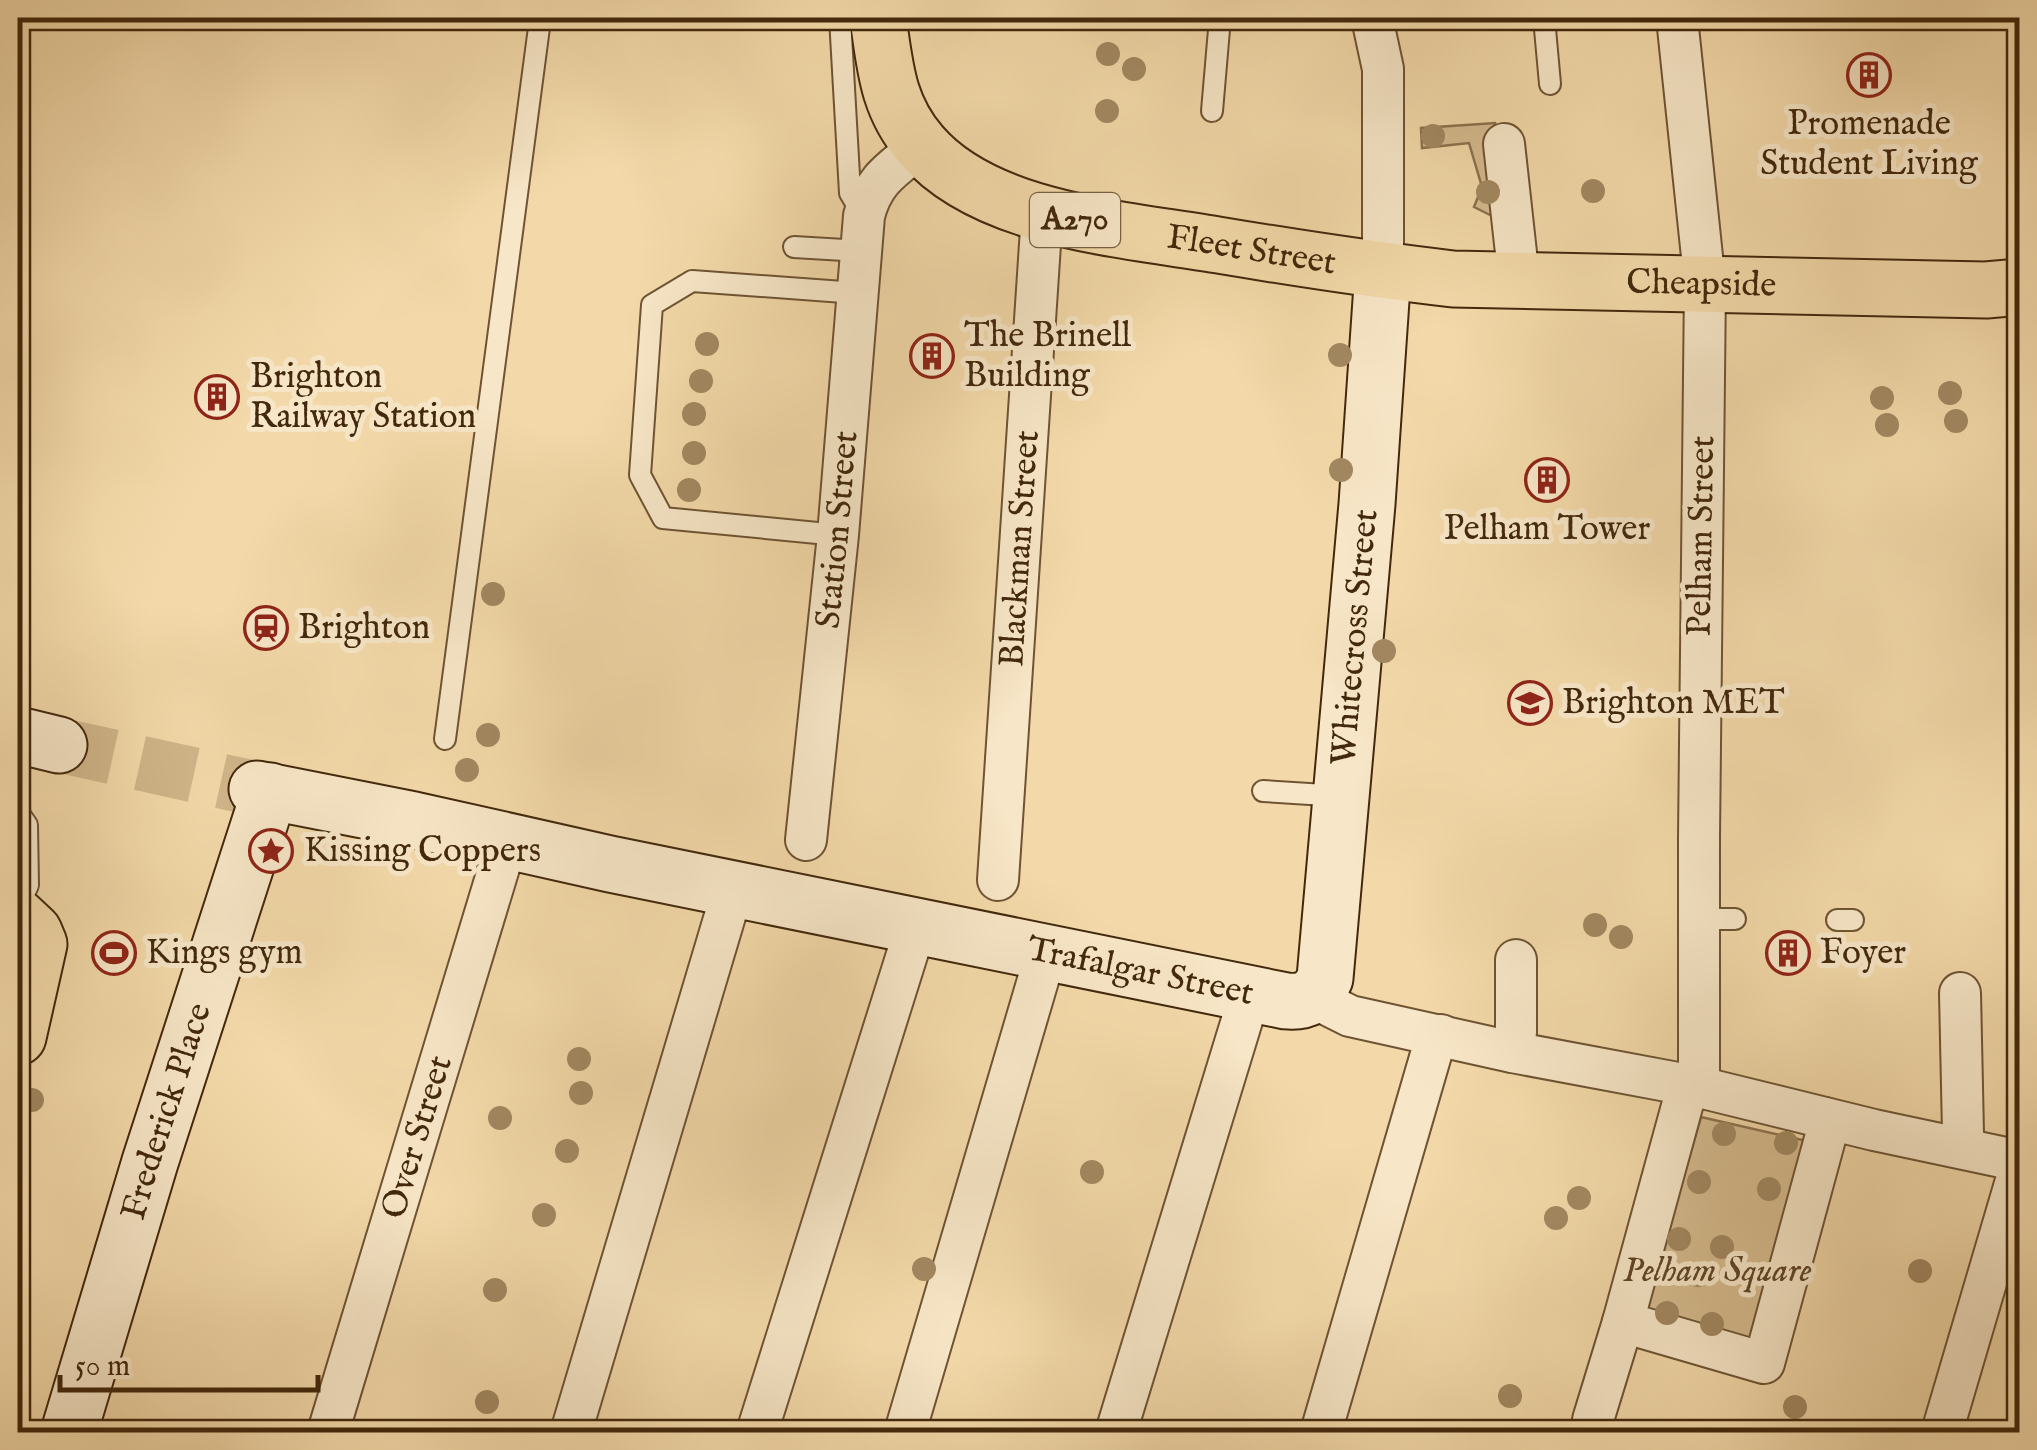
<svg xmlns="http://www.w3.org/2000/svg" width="2037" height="1450" font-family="'IM FELL English',serif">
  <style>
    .green { fill: #d5bb8e; stroke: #8c724d; stroke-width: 2.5 }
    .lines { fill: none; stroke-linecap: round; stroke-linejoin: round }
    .secondary-tunnel { stroke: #d0b68a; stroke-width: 55; stroke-dasharray: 55 28; stroke-linecap: butt }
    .lane-casing { stroke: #6e5433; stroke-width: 24 }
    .street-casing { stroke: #6e5433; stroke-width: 44 }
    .secondary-casing { stroke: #42280c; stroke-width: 59 }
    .primary-casing { stroke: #42280c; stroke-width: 59 }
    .lane { stroke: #f7e6c7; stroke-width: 20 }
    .street { stroke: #f7e6c7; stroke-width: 40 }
    .secondary { stroke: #f7e6c7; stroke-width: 55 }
    .primary { stroke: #f3d9a9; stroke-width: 55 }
    .tree { fill: #a28861 }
    .labels { text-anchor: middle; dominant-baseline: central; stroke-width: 10; stroke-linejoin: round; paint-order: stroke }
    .shield { fill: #f7e6c7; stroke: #786144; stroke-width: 2.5 }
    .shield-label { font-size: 32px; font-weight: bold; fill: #42280c }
    .poi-label { font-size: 35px; fill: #42280c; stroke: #f7e6c7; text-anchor: start }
    .street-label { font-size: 35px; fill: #42280c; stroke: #f7e6c7 }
    .park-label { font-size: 35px; font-style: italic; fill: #5f4526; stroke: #f7e6c7 }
  </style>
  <rect width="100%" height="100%" fill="#f3d9a9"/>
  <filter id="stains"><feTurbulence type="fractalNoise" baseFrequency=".002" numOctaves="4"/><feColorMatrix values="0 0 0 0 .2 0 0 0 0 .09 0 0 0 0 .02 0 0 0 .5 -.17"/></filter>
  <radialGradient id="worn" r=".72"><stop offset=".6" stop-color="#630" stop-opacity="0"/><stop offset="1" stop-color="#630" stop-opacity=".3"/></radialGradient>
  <g class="green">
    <polygon points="1495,123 1502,221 1474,207 1482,187 1469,143 1422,148 1421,128"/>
    <polygon points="1701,1117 1811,1142 1755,1347 1644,1314"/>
  </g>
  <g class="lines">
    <polyline class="secondary-tunnel" points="59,745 257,789"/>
    <g class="lane-casing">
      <g id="lane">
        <polyline points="840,18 850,193 863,215"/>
        <polyline points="1544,18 1550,84"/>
        <polyline points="1212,111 1220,18"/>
        <polyline points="794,247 861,251"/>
        <polyline points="838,535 663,518 640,475 652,305 692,281 857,293"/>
        <polyline points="445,739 540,20 544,18"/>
        <polyline points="1263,791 1341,796"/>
        <polyline points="18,812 27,825 28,885 18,907"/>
        <polyline points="1698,919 1735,919"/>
        <polyline points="1837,920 1853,920"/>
      </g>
    </g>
    <g class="street-casing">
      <g id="street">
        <polyline points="1372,18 1383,69 1383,271"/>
        <polyline points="1677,18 1705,285 1699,837 1699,1087"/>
        <polyline points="1504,144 1519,280"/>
        <path id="s1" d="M 806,840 L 838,535 L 864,216 C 873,179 893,169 921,146"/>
        <path id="s2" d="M 998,880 L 1042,214"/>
        <polyline points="1960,993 1963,1133 1961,1148"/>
        <polyline points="1312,997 1350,1016 1512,1052 1699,1087 1874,1130 2020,1161"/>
        <polyline points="1512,1052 1516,1032 1516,960"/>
        <polyline points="1696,1086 1684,1099 1623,1322 1764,1363 1826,1135 1824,1118"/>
        <polyline points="1593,1420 1623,1322"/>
        <path id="s3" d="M 328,1432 L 507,841"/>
        <polyline points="571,1432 733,889"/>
        <polyline points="757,1432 916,926"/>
        <polyline points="905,1432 1046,953"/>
        <polyline points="1116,1432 1250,994"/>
        <polyline points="1321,1432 1432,1051 1441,1035"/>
        <polyline points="1942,1432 2020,1167"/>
      </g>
    </g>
    <g class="secondary-casing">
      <g id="secondary">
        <polyline points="18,735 59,745"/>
        <path id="s4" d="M 257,789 L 414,820 L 610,864 L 1286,1001 C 1305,1003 1318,996 1325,978 L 1367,504 L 1383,271"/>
        <path id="s5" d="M 69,1432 L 150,1162 L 270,791"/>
      </g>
    </g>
    <g class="primary-casing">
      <g id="primary">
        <path id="s6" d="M 878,18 C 885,66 887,106 921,145 C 986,221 1125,229 1218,245 C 1296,258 1374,270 1453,279 L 1986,290 L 2020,287"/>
        <polyline points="18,917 34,932 39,944 18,1037"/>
      </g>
    </g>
    <use href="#lane" class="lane"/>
    <use href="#street" class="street"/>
    <use href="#secondary" class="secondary"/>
    <use href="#primary" class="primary"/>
  </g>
  <g class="tree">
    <circle cx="1108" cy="54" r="12"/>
    <circle cx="1134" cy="69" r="12"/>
    <circle cx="1107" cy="111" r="12"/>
    <circle cx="1433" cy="136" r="12"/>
    <circle cx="1593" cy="191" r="12"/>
    <circle cx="1488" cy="192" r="12"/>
    <circle cx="707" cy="344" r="12"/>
    <circle cx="1340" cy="355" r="12"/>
    <circle cx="701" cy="381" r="12"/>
    <circle cx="1950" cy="393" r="12"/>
    <circle cx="1882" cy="398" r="12"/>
    <circle cx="694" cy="414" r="12"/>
    <circle cx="1956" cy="421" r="12"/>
    <circle cx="1887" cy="425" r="12"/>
    <circle cx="694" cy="453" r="12"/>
    <circle cx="1341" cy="470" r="12"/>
    <circle cx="689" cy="490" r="12"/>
    <circle cx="493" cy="594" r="12"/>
    <circle cx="1384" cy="651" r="12"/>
    <circle cx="488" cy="735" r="12"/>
    <circle cx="467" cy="770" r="12"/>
    <circle cx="1595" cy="925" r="12"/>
    <circle cx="1621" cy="937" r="12"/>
    <circle cx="579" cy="1059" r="12"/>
    <circle cx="581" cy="1093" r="12"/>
    <circle cx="32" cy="1100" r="12"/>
    <circle cx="500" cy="1118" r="12"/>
    <circle cx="1724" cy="1134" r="12"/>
    <circle cx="1786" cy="1143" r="12"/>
    <circle cx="567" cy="1151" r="12"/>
    <circle cx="1092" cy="1172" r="12"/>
    <circle cx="1699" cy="1182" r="12"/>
    <circle cx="1769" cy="1189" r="12"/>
    <circle cx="1579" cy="1198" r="12"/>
    <circle cx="544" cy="1215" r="12"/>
    <circle cx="1556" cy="1218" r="12"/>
    <circle cx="1679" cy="1239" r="12"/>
    <circle cx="1722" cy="1247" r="12"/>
    <circle cx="924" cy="1269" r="12"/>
    <circle cx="1920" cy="1271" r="12"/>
    <circle cx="1698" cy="1275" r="12"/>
    <circle cx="495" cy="1290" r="12"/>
    <circle cx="1667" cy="1313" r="12"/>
    <circle cx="1712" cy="1324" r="12"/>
    <circle cx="1510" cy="1396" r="12"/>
    <circle cx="487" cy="1402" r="12"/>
    <circle cx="1795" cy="1407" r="12"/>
  </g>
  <defs>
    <g id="building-ring" transform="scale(2.25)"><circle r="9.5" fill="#f7e6c7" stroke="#8f2418" stroke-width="1.5"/><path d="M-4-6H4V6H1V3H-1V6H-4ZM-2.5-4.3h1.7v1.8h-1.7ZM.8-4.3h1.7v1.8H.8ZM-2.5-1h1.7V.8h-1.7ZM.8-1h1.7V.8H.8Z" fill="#8f2418"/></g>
    <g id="station-ring" transform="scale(2.25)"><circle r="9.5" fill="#f7e6c7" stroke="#8f2418" stroke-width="1.5"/><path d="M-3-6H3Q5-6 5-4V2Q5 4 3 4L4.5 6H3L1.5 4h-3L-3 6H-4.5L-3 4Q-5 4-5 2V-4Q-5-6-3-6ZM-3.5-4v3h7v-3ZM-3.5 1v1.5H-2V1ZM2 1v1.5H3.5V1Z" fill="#8f2418"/></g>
    <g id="university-ring" transform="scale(2.25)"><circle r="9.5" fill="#f7e6c7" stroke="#8f2418" stroke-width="1.5"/><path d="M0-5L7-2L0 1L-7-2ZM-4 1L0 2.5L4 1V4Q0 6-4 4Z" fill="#8f2418"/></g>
    <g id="sight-ring" transform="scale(2.25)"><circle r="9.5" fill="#f7e6c7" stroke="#8f2418" stroke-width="1.5"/><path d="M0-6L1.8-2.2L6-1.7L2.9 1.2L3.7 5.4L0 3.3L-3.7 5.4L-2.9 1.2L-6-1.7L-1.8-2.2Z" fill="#8f2418"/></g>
    <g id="stadium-ring" transform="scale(2.25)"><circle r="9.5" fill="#f7e6c7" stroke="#8f2418" stroke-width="1.5"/><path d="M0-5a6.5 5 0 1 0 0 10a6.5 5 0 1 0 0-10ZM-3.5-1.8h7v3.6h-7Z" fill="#8f2418"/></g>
  </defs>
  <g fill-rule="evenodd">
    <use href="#building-ring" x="1869" y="75"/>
    <use href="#building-ring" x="932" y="356"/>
    <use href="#building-ring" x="217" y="397"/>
    <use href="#building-ring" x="1547" y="480"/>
    <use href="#station-ring" x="266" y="628"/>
    <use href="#university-ring" x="1530" y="703"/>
    <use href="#sight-ring" x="271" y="851"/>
    <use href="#stadium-ring" x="114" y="953"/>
    <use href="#building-ring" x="1788" y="953"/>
  </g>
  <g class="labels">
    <rect class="shield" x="1030" y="193" width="90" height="54" rx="8"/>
    <g class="shield-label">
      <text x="1075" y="220">A270</text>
    </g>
    <g class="poi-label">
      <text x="1869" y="124" text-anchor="middle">Promenade<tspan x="1869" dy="40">Student Living</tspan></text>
      <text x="964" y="336">The Brinell<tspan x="964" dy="40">Building</tspan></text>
      <text x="250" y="377">Brighton<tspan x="250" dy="40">Railway Station</tspan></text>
      <text x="1547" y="529" text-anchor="middle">Pelham Tower</text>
      <text x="298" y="628">Brighton</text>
      <text x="1562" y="703">Brighton MET</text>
      <text x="304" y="851">Kissing Coppers</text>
      <text x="146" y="953">Kings gym</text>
      <text x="1820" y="953">Foyer</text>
    </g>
    <g class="street-label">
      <text stroke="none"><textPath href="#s6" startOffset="490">Fleet Street</textPath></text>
      <text stroke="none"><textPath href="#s6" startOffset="942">Cheapside</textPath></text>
      <text stroke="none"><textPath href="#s1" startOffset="312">Station Street</textPath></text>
      <text transform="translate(1702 536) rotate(-89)">Pelham Street</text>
      <text stroke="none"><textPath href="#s2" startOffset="332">Blackman Street</textPath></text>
      <text stroke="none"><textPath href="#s4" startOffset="1442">Whitecross Street</textPath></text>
      <text stroke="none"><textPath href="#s4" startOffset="902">Trafalgar Street</textPath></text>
      <text stroke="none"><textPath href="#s5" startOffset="335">Frederick Place</textPath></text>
      <text stroke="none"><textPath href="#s3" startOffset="308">Over Street</textPath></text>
    </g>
    <g class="park-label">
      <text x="1717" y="1271">Pelham Square</text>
    </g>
  </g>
  <rect width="2037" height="1450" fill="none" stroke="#f3d9a9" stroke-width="60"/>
  <rect x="20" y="20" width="1997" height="1410" fill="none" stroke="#42280c" stroke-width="5"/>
  <rect x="30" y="30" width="1977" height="1390" fill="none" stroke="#42280c" stroke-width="2.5"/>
  <path d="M60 1375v15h258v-15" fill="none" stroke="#42280c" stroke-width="5"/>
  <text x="75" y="1375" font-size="30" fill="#42280c" stroke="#f7e6c7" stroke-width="8" paint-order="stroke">50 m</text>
  <rect width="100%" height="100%" filter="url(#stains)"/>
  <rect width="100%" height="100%" fill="url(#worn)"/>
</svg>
